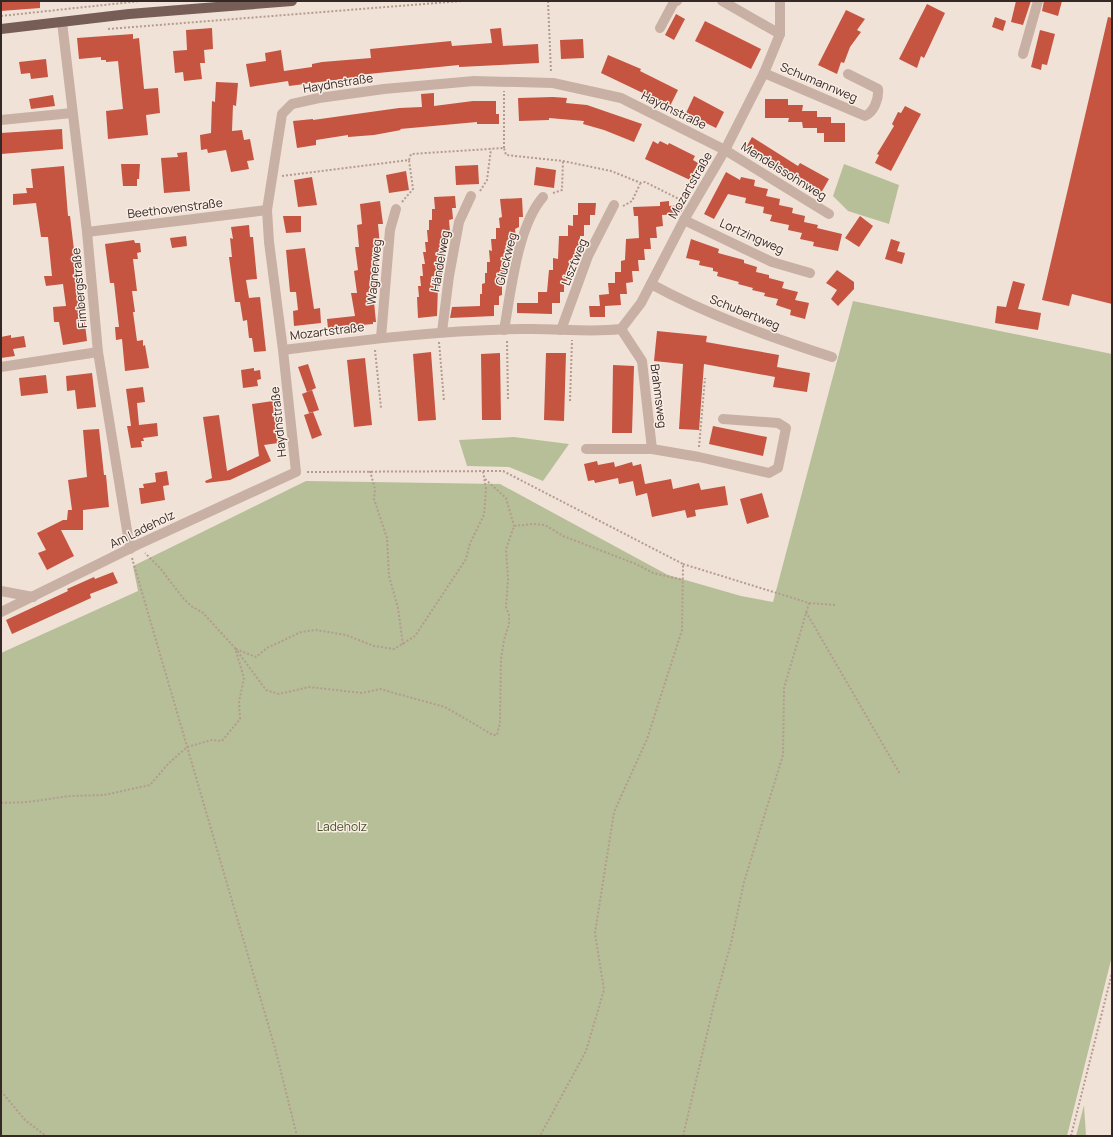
<svg xmlns="http://www.w3.org/2000/svg" width="1113" height="1137" font-family="Manrope,sans-serif">
  <style>
    .green { fill: #b6bf98 }
    .building { fill: #c55441 }
    .lines { fill: none; stroke-linecap: round; stroke-linejoin: round }
    .path { stroke: #b49b8e; stroke-width: 2; stroke-dasharray: 2 2; stroke-linecap: butt }
    .minor { stroke: #c8b1a4; stroke-width: 10 }
    .major { stroke: #765e57; stroke-width: 10 }
    .labels { text-anchor: middle; dominant-baseline: central; stroke-width: 3; stroke-linejoin: round; paint-order: stroke }
    .street-label { font-size: 12px; fill: #342926; stroke: #f9ede4 }
    .park-label { font-size: 12px; fill: #47512a; stroke: #f9ede4 }
  </style>
  <rect width="100%" height="100%" fill="#f1e2d8"/>
  <g class="green">
    <polygon points="844,164 899,185 889,224 848,211 833,196"/>
    <polygon points="853,301 1112,354 1112,956 1067,1136 1,1136 1,653 138,591 133,566 306,481 500,484 668,575 741,596 773,602"/>
    <polygon points="514,437 569,444 543,481 509,467 467,466 459,440"/>
    <polygon points="1084,1105 1086,1136 1076,1136"/>
  </g>
  <g class="building">
    <polygon points="1,1 40,1 40,8 1,11"/>
    <polygon points="1016,1 1031,1 1023,25 1011,22"/>
    <polygon points="1044,1 1062,1 1058,16 1042,11"/>
    <polygon points="927,4 945,13 924,58 921,56 917,68 899,59"/>
    <polygon points="846,10 865,19 857,30 861,32 850,47 844,63 841,62 837,74 818,65"/>
    <polygon points="676,14 685,19 674,40 665,35"/>
    <polygon points="995,17 1006,21 1003,31 992,27"/>
    <polygon points="1108,17 1112,18 1112,304 1072,294 1069,306 1042,300"/>
    <polygon points="705,21 761,49 751,69 695,41"/>
    <polygon points="212,28 213,49 204,50 205,63 200,63 202,79 184,81 183,72 175,73 173,51 187,50 186,30"/>
    <polygon points="501,28 503,46 538,44 539,63 459,67 459,65 358,75 358,77 289,86 288,81 250,87 246,64 266,61 265,53 281,50 284,71 312,67 312,64 322,62 371,58 370,49 451,41 452,46 492,43 490,29"/>
    <polygon points="1040,30 1055,34 1047,65 1042,64 1041,70 1031,67"/>
    <polygon points="133,34 133,39 139,38 144,89 158,88 160,113 146,115 148,135 108,139 106,111 123,109 118,61 106,62 106,60 101,60 101,57 79,59 77,38"/>
    <polygon points="583,39 584,58 561,59 560,40"/>
    <polygon points="608,55 641,69 640,71 678,90 670,106 601,73"/>
    <polygon points="46,59 48,77 31,79 30,73 21,74 19,62"/>
    <polygon points="216,82 238,83 236,106 233,105 232,131 242,130 244,140 250,139 254,160 247,161 249,169 231,172 226,150 208,153 207,149 201,150 200,135 211,133 212,101 215,102"/>
    <polygon points="434,93 434,106 473,101 496,101 496,114 499,114 499,124 477,124 477,122 400,129 401,130 374,135 348,137 348,135 316,140 316,145 297,148 293,121 313,119 313,120 399,108 422,107 421,94"/>
    <polygon points="53,95 55,106 31,109 29,99"/>
    <polygon points="694,96 724,112 716,128 686,113"/>
    <polygon points="553,97 567,98 566,103 587,105 642,124 634,142 604,130 583,124 584,121 549,118 549,120 519,121 518,98"/>
    <polygon points="765,99 788,99 788,105 803,105 802,111 817,111 817,117 831,117 831,123 845,123 845,142 824,142 824,133 817,133 817,128 803,128 802,122 788,122 789,118 765,118"/>
    <polygon points="905,106 921,114 891,171 875,163 879,155 877,154 894,126 892,124 898,112 901,113"/>
    <polygon points="62,129 63,149 1,154 1,133"/>
    <polygon points="752,137 798,166 800,163 829,179 821,193 746,148"/>
    <polygon points="653,141 658,144 660,141 668,145 669,143 695,156 693,160 698,163 690,180 645,159"/>
    <polygon points="187,152 190,191 164,193 161,158 178,157 177,153"/>
    <polygon points="121,164 140,164 139,179 137,179 137,186 123,186"/>
    <polygon points="478,165 479,184 456,185 455,166"/>
    <polygon points="64,166 68,216 70,216 74,250 76,250 87,341 63,345 59,322 54,322 53,307 66,306 63,284 46,286 44,276 52,276 48,237 41,237 36,203 13,205 13,194 27,193 26,188 33,188 31,169"/>
    <polygon points="536,167 556,170 554,188 534,185"/>
    <polygon points="406,171 409,190 389,193 386,175"/>
    <polygon points="726,172 740,180 741,177 755,180 754,186 768,189 766,196 780,199 779,205 793,208 792,213 805,216 804,222 818,225 817,228 842,234 838,251 813,246 814,242 800,239 802,233 788,230 789,225 770,221 772,215 763,213 764,207 745,203 746,198 728,194 714,219 704,214"/>
    <polygon points="312,177 317,205 298,207 294,180"/>
    <polygon points="455,196 456,208 452,208 453,219 449,220 450,232 447,232 448,243 445,243 444,264 442,264 442,276 440,276 440,286 438,286 437,316 418,318 417,297 419,297 418,286 421,286 420,276 423,276 422,264 425,264 423,252 426,252 425,242 428,242 427,230 429,230 429,220 432,220 432,209 435,209 434,197"/>
    <polygon points="522,198 523,217 519,217 519,227 515,229 516,238 512,239 512,250 510,251 509,262 506,262 507,274 504,275 505,284 502,284 502,295 499,296 499,305 494,305 494,316 450,318 452,307 480,306 480,294 482,294 482,284 485,283 485,273 487,273 487,262 490,262 489,250 492,251 491,239 496,239 496,228 500,228 499,218 502,217 500,199"/>
    <polygon points="380,201 383,224 378,224 380,246 375,247 378,269 374,270 376,291 373,292 376,322 373,322 373,324 328,328 327,319 355,316 351,293 357,293 354,271 358,270 355,247 359,247 357,225 362,224 360,204"/>
    <polygon points="669,201 669,206 685,205 680,214 662,215 663,226 656,227 657,238 650,238 651,249 644,249 645,260 638,260 639,271 632,271 633,282 626,283 627,294 620,294 621,305 605,306 605,317 590,317 589,306 600,306 599,295 609,294 608,283 615,283 615,272 621,272 621,261 625,260 626,239 639,238 638,216 634,216 633,207 660,206 660,202"/>
    <polygon points="578,203 596,203 595,215 590,215 590,225 584,225 584,236 580,236 580,248 575,248 575,258 571,259 571,270 567,270 567,281 564,281 564,292 560,292 560,303 552,303 552,314 517,313 517,303 538,303 538,292 547,292 549,270 553,270 553,258 558,259 559,236 568,236 568,225 573,226 573,215 578,215"/>
    <polygon points="283,216 301,216 301,232 286,233"/>
    <polygon points="860,216 873,226 859,247 845,238"/>
    <polygon points="249,225 250,237 253,237 257,279 246,280 249,298 260,297 266,351 254,352 252,338 249,338 247,320 243,321 240,302 235,302 229,257 232,257 230,238 233,239 231,227"/>
    <polygon points="186,236 187,246 172,248 170,238"/>
    <polygon points="691,239 719,249 718,253 744,260 744,263 757,267 756,272 769,275 769,278 784,282 782,288 798,292 795,300 809,303 805,319 790,315 791,310 776,305 778,299 764,296 765,293 752,290 753,288 738,284 739,282 717,276 718,272 713,271 713,268 699,265 700,261 686,258"/>
    <polygon points="891,239 900,242 897,251 905,253 902,264 885,259"/>
    <polygon points="134,240 135,243 140,243 141,252 137,253 138,259 133,259 137,291 132,291 135,312 133,312 137,341 143,340 143,346 145,345 149,368 125,371 122,339 116,340 115,327 119,327 114,283 110,283 105,244"/>
    <polygon points="305,248 314,309 320,308 321,323 294,326 293,311 298,310 296,292 290,292 286,250"/>
    <polygon points="837,270 854,282 854,289 838,306 831,299 837,290 826,283"/>
    <polygon points="1013,281 1025,284 1018,309 1041,313 1038,330 995,323 997,306 1006,307"/>
    <polygon points="657,331 707,336 706,342 779,355 777,367 810,373 807,392 773,387 775,377 704,364 699,430 679,429 683,364 654,361"/>
    <polygon points="11,335 11,338 24,336 26,347 13,349 15,356 1,358 1,337"/>
    <polygon points="431,352 436,420 418,421 413,354"/>
    <polygon points="500,353 501,420 482,420 481,354"/>
    <polygon points="546,353 566,353 564,421 544,420"/>
    <polygon points="365,358 372,425 354,427 347,360"/>
    <polygon points="308,364 316,388 307,392 298,367"/>
    <polygon points="613,365 634,366 632,433 612,433"/>
    <polygon points="254,368 254,371 260,370 261,379 257,380 258,386 243,388 241,370"/>
    <polygon points="92,373 96,407 77,409 75,390 67,391 66,376"/>
    <polygon points="46,375 48,393 21,396 19,378"/>
    <polygon points="143,387 145,402 137,403 139,425 157,423 158,436 143,438 144,441 141,441 142,447 131,448 127,426 131,426 126,389"/>
    <polygon points="312,390 319,410 309,413 302,394"/>
    <polygon points="273,401 278,443 264,445 271,461 230,480 206,483 205,481 212,478 203,417 219,415 227,471 259,456 252,404"/>
    <polygon points="313,412 322,435 312,439 304,415"/>
    <polygon points="713,426 767,437 763,456 709,444"/>
    <polygon points="99,429 104,475 106,475 109,507 83,510 83,530 61,530 74,556 47,570 38,553 46,550 37,533 63,520 67,520 68,510 72,510 68,480 87,477 83,430"/>
    <polygon points="597,461 598,465 614,462 615,467 632,462 633,466 641,464 645,484 671,479 673,489 699,483 701,490 725,486 728,505 695,510 696,516 687,518 685,510 652,517 647,493 636,496 633,481 619,484 618,478 595,483 594,480 588,481 584,464"/>
    <polygon points="167,471 169,485 163,486 165,500 141,504 139,488 144,488 143,484 156,482 155,473"/>
    <polygon points="762,493 769,517 747,524 740,499"/>
    <polygon points="113,572 118,583 90,594 91,598 12,634 6,620 68,591 67,589 94,577 95,579"/>
  </g>
  <g class="lines">
    <g class="path">
      <polyline points="548,1 551,72"/>
      <polyline points="1,16 141,1"/>
      <polyline points="108,29 462,1"/>
      <polyline points="504,148 504,91"/>
      <polyline points="282,176 409,160 411,154 504,148 506,155 563,161 611,171 641,183 645,182 683,201"/>
      <polyline points="480,191 487,180 491,149"/>
      <polyline points="553,193 562,190 563,161"/>
      <polyline points="402,202 413,189 409,160"/>
      <polyline points="623,206 632,201 640,184"/>
      <polyline points="507,341 508,399"/>
      <polyline points="439,342 444,401"/>
      <polyline points="375,350 381,408"/>
      <polyline points="570,401 572,340"/>
      <polyline points="699,447 705,378"/>
      <polyline points="370,471 375,489 374,499 387,538 389,576 398,608 403,645"/>
      <polyline points="307,472 503,471 683,564 682,630 647,739 614,812 595,933 604,990 586,1051 540,1136"/>
      <polyline points="485,479 506,498 514,526"/>
      <polyline points="132,558 275,1048 297,1136"/>
      <polyline points="683,564 809,603 836,605"/>
      <polyline points="806,612 900,774"/>
      <polyline points="235,648 266,690 279,694 309,687 362,693 380,689 445,707 493,735 497,735 500,723 501,659 504,640 509,624 509,615 506,607 508,579 506,549 514,526 533,524 545,525 563,536 636,564 653,573 683,580"/>
      <polyline points="236,649 256,657 267,648 301,632 316,630 346,635 374,646 394,649 415,636 466,559 470,543 484,515 486,489 483,471"/>
      <polyline points="1,803 28,802 69,796 104,795 150,785 168,764 187,747 212,740 222,741 240,719 239,702 244,678 235,648 203,613 191,606 183,598 160,568 145,553"/>
      <polyline points="1,1091 25,1120 46,1136"/>
      <polyline points="683,1136 714,1004 731,943 744,882 783,755 784,688 809,603"/>
      <polyline points="1071,1136 1112,973"/>
    </g>
    <g class="minor">
      <polyline points="722,1 780,34"/>
      <polyline points="62,22 87,232 98,352 130,549"/>
      <polyline points="660,28 674,2 677,1"/>
      <polyline points="1023,54 1038,1"/>
      <path d="M 764,73 L 865,116 C 874,112 879,99 878,89 L 848,74"/>
      <polyline points="1,120 72,113"/>
      <polyline points="684,220 772,262 810,273"/>
      <polyline points="87,232 267,210"/>
      <path d="M 651,284 C 708,315 770,337 832,357"/>
      <polyline points="621,329 642,361 652,449"/>
      <path d="M 504,330 C 511,292 517,227 543,197"/>
      <polyline points="561,330 588,256 614,205"/>
      <polyline points="442,332 449,276 459,222 471,196"/>
      <polyline points="381,338 390,230 396,209"/>
      <path d="M 283,350 C 363,340 443,330 523,329 C 556,328 588,333 621,329 L 641,303 L 684,220 L 725,150 L 764,73 L 780,34 L 780,1"/>
      <polyline points="1,367 98,352"/>
      <polyline points="586,449 652,449 699,457 769,473 778,468 786,428 778,423 723,419"/>
      <polyline points="1,591 33,597"/>
      <polyline points="1,612 137,545 296,472 283,350 269,242 267,210 282,114 292,104 319,98 384,89 474,81 553,83 621,98 725,150 829,214"/>
    </g>
    <polyline class="major" points="1,29 129,14 292,1"/>
  </g>
  <g class="labels">
    <g class="street-label">
      <text transform="translate(819 82) rotate(23)">Schumannweg</text>
      <text transform="translate(338 83) rotate(-9)">Haydnstraße</text>
      <text transform="translate(674 110) rotate(26)">Haydnstraße</text>
      <text transform="translate(784 171) rotate(32)">Mendelssohnweg</text>
      <text transform="translate(690 185) rotate(-60)">Mozartstraße</text>
      <text transform="translate(175 208) rotate(-7)">Beethovenstraße</text>
      <text transform="translate(752 236) rotate(24)">Lortzingweg</text>
      <text transform="translate(506 259) rotate(-76)">Gluckweg</text>
      <text transform="translate(440 261) rotate(-80)">Händelweg</text>
      <text transform="translate(574 262) rotate(-68)">Lisztweg</text>
      <text transform="translate(374 272) rotate(-85)">Wagnerweg</text>
      <text transform="translate(79 288) rotate(-95)">Fimbergstraße</text>
      <text transform="translate(745 312) rotate(22)">Schubertweg</text>
      <text transform="translate(327 331) rotate(-7)">Mozartstraße</text>
      <text transform="translate(659 396) rotate(83)">Brahmsweg</text>
      <text transform="translate(278 422) rotate(-96)">Haydnstraße</text>
      <text transform="translate(142 529) rotate(-26)">Am Ladeholz</text>
    </g>
    <g class="park-label">
      <text x="342" y="826">Ladeholz</text>
    </g>
  </g>
  <rect width="1113" height="1137" fill="none" stroke="#342926" stroke-width="4"/>
</svg>
